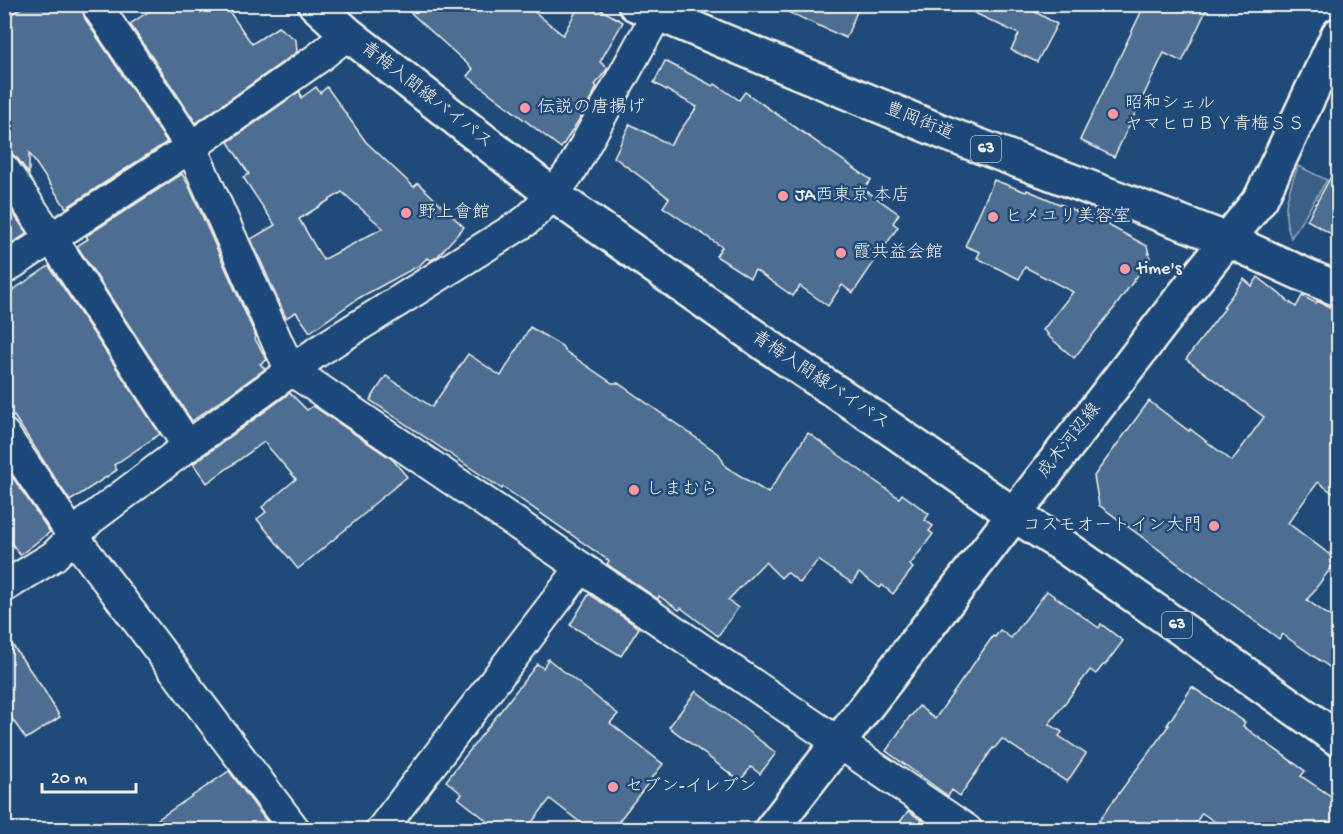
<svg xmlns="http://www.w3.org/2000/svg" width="1343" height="834" font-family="'Gochi Hand','Klee One',sans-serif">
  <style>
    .green { fill: #3a5f88; stroke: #97a8b8; stroke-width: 1.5 }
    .building { fill: #4d6e92; stroke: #f4f1e8; stroke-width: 1.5; fill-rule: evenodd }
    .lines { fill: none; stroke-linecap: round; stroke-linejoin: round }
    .minor-casing { stroke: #f4f1e8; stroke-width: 34 }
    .secondary-casing { stroke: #f4f1e8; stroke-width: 38 }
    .primary-casing { stroke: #f4f1e8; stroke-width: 38 }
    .minor { stroke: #1f4a7a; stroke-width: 30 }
    .secondary { stroke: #1f4a7a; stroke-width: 33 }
    .primary { stroke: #1f4a7a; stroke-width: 33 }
    .poi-dot { fill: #ff9aa2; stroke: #1f4a7a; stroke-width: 2 }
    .labels { text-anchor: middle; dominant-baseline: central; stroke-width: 5; stroke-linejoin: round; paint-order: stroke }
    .shield { fill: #1f4a7a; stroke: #b4bfc7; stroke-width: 1.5 }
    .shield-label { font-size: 16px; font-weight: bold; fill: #f4f1e8 }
    .street-label { font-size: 18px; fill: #f4f1e8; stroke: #1f4a7a }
    .poi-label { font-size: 18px; fill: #f4f1e8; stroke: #1f4a7a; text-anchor: start }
  </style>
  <rect width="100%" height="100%" fill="#1f4a7a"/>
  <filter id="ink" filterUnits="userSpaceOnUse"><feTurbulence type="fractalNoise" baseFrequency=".0167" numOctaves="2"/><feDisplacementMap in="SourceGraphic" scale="12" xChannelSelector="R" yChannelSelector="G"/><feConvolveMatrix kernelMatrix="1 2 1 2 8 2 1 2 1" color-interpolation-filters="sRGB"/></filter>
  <g filter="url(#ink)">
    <path class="green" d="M 1298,166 L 1327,180 L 1291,238 C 1280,209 1288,194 1298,166 Z"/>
    <g class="building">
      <polygon points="27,4 81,4 85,19 167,142 66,208 29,153 29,174 18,159 12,154 4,152 4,19"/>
      <polygon points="160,4 224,4 252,44 278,27 296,40 297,52 196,123 130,24"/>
      <polygon points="401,4 525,4 563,35 580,4 591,4 623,22 600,62 608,68 595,85 597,87 582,115 561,148 467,76 473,69"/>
      <polygon points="770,4 860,4 846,38"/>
      <polygon points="956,4 1021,4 1057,24 1037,62 1011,50 1019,34"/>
      <polygon points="1145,4 1209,4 1182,62 1164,53 1114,157 1080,140"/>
      <polygon points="665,61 713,86 715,84 739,100 745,92 871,180 864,189 899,214 893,223 898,227 853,293 842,285 828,306 800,286 793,296 755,270 750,278 716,256 722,247 663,207 669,198 614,157 630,124 670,145 697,107 654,83"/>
      <path d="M 316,87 L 320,93 L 327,87 L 366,142 L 414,187 L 418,183 L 464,227 L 437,257 L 431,260 L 427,258 L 420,265 L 359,298 L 310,332 L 296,312 L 286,318 L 251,239 L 275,225 L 243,177 L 249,174 L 228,142 L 300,91 L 301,98 ZM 342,192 L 383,228 L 323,260 L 299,219 Z"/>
      <polygon points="1338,164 1338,238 1307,220"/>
      <polygon points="182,174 188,184 256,337 255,339 267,360 260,364 265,369 192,421 77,246 88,239 86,236"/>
      <polygon points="994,180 1026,192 1027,190 1083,214 1084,212 1147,246 1150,258 1115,307 1074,358 1047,335 1048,334 1043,330 1073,292 1025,267 1019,279 977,258 980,252 965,246"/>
      <polygon points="4,200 26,232 26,234 11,244 4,244"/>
      <polygon points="49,266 160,434 114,465 117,470 70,501 14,416 11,417 4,406 4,296"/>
      <polygon points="1258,277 1296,307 1302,296 1316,303 1317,301 1338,311 1338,497 1318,482 1288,523 1337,560 1307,600 1338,622 1338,673 1282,634 1279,639 1099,505 1094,476 1149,401 1189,431 1190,429 1232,461 1264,417 1186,359 1225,308 1223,307 1244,279 1252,286"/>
      <polygon points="530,327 562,346 565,351 612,383 618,383 719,454 726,467 768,493 808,433 899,498 902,494 929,514 925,520 933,526 929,531 933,534 910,565 913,568 893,594 882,585 880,588 859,573 852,583 818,560 800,583 787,572 781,578 765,562 728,600 738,608 718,636 681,608 679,610 659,596 658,599 607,564 609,561 503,487 502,489 370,400 386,376 432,407 468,354 501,376"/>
      <polygon points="290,393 307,410 313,406 393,460 407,477 369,508 370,509 298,569 257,519 266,512 262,507 296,479 264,442 207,483 193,464"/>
      <polygon points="9,472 50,532 20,555 4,533 4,475"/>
      <polygon points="1047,591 1099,628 1101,624 1123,641 1105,665 1103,665 1096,674 1090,670 1049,724 1062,732 1059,736 1086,754 1067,782 1002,739 994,749 993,748 960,796 952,790 948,796 886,751 910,716 911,716 919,706 935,719 993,636 995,637 1000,630 1011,638"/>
      <polygon points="589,594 639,628 621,656 570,625"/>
      <polygon points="4,633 44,690 60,717 26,739 10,716 4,716"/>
      <polygon points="548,659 618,714 610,723 663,764 612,830 590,830 550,799 526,830 499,830 458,798 462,794 446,781 537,664 543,668"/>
      <polygon points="1192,687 1245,722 1243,726 1305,771 1301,776 1338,801 1338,830 1227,830 1202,813 1191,830 1092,830 1169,725 1167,725"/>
      <polygon points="696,691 776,753 760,774 751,767 740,781 669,727"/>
      <polygon points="229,771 273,830 142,830"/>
      <polygon points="908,811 928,825 925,830 894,830"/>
    </g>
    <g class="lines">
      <g class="minor-casing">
        <g id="minor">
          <polyline points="98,4 99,9 191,147 279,346 291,370 967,830"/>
          <polyline points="4,169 52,239 188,446"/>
          <polyline points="4,269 191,147 318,58 348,34"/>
          <polyline points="4,434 74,537 295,830"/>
          <polyline points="4,587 54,556 91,519 188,446 317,352 526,221 553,195 572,169 657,14"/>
          <polyline points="381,830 581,568"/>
        </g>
      </g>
      <g class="secondary-casing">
        <polyline id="secondary" points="771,830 1182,297 1261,198 1338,35"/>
      </g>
      <g class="primary-casing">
        <g id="primary">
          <polyline points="315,4 348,34 553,195 785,358 884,424 1013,514 1065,547 1338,739"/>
          <polyline points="635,4 945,133 1228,240 1309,277 1338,289"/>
        </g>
      </g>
      <use href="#minor" class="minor"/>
      <use href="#secondary" class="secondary"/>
      <use href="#primary" class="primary"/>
    </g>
  </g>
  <g class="poi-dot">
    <circle cx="525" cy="108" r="6"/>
    <circle cx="1113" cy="114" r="6"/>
    <circle cx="783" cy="196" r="6"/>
    <circle cx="406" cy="213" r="6"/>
    <circle cx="993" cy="217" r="6"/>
    <circle cx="841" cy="253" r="6"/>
    <circle cx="1125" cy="269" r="6"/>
    <circle cx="634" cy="490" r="6"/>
    <circle cx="1214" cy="526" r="6"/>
    <circle cx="613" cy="787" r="6"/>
  </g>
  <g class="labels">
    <g class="shield">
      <rect x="971" y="136" width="30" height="26" rx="4.5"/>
      <rect x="1162" y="612" width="30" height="26" rx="4.5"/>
    </g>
    <g class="shield-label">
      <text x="986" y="149">63</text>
      <text x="1177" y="625">63</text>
    </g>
    <g class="street-label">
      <text transform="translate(426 96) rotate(38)">青梅入間線バイパス</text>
      <text transform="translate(919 122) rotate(22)">豊岡街道</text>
      <text transform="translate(820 381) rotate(34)">青梅入間線バイパス</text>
      <text transform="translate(1070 441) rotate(-52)">成木河辺線</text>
    </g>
    <g class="poi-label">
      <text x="1125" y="104">昭和シェル<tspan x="1125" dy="21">ヤマヒロＢＹ青梅ＳＳ</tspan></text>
      <text x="537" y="108">伝説の唐揚げ</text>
      <text x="795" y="196">JA西東京 本店</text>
      <text x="418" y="213">野上會館</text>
      <text x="1005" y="217">ヒメユリ美容室</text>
      <text x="853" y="253">霞共益会館</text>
      <text x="1137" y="269">time's</text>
      <text x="646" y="490">しまむら</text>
      <text x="1202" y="526" text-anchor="end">コスモオートイン大門</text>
      <text x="625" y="787">セブン-イレブン</text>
    </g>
  </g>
  <rect width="1343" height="834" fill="none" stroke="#1f4a7a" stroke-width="24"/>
  <rect x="12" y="12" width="1319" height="810" fill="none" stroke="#f4f1e8" stroke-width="2" filter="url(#ink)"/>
  <path d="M42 783v9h94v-9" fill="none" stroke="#f4f1e8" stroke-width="3"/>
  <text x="51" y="783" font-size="18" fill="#f4f1e8" stroke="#1f4a7a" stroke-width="4.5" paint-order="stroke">20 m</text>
</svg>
